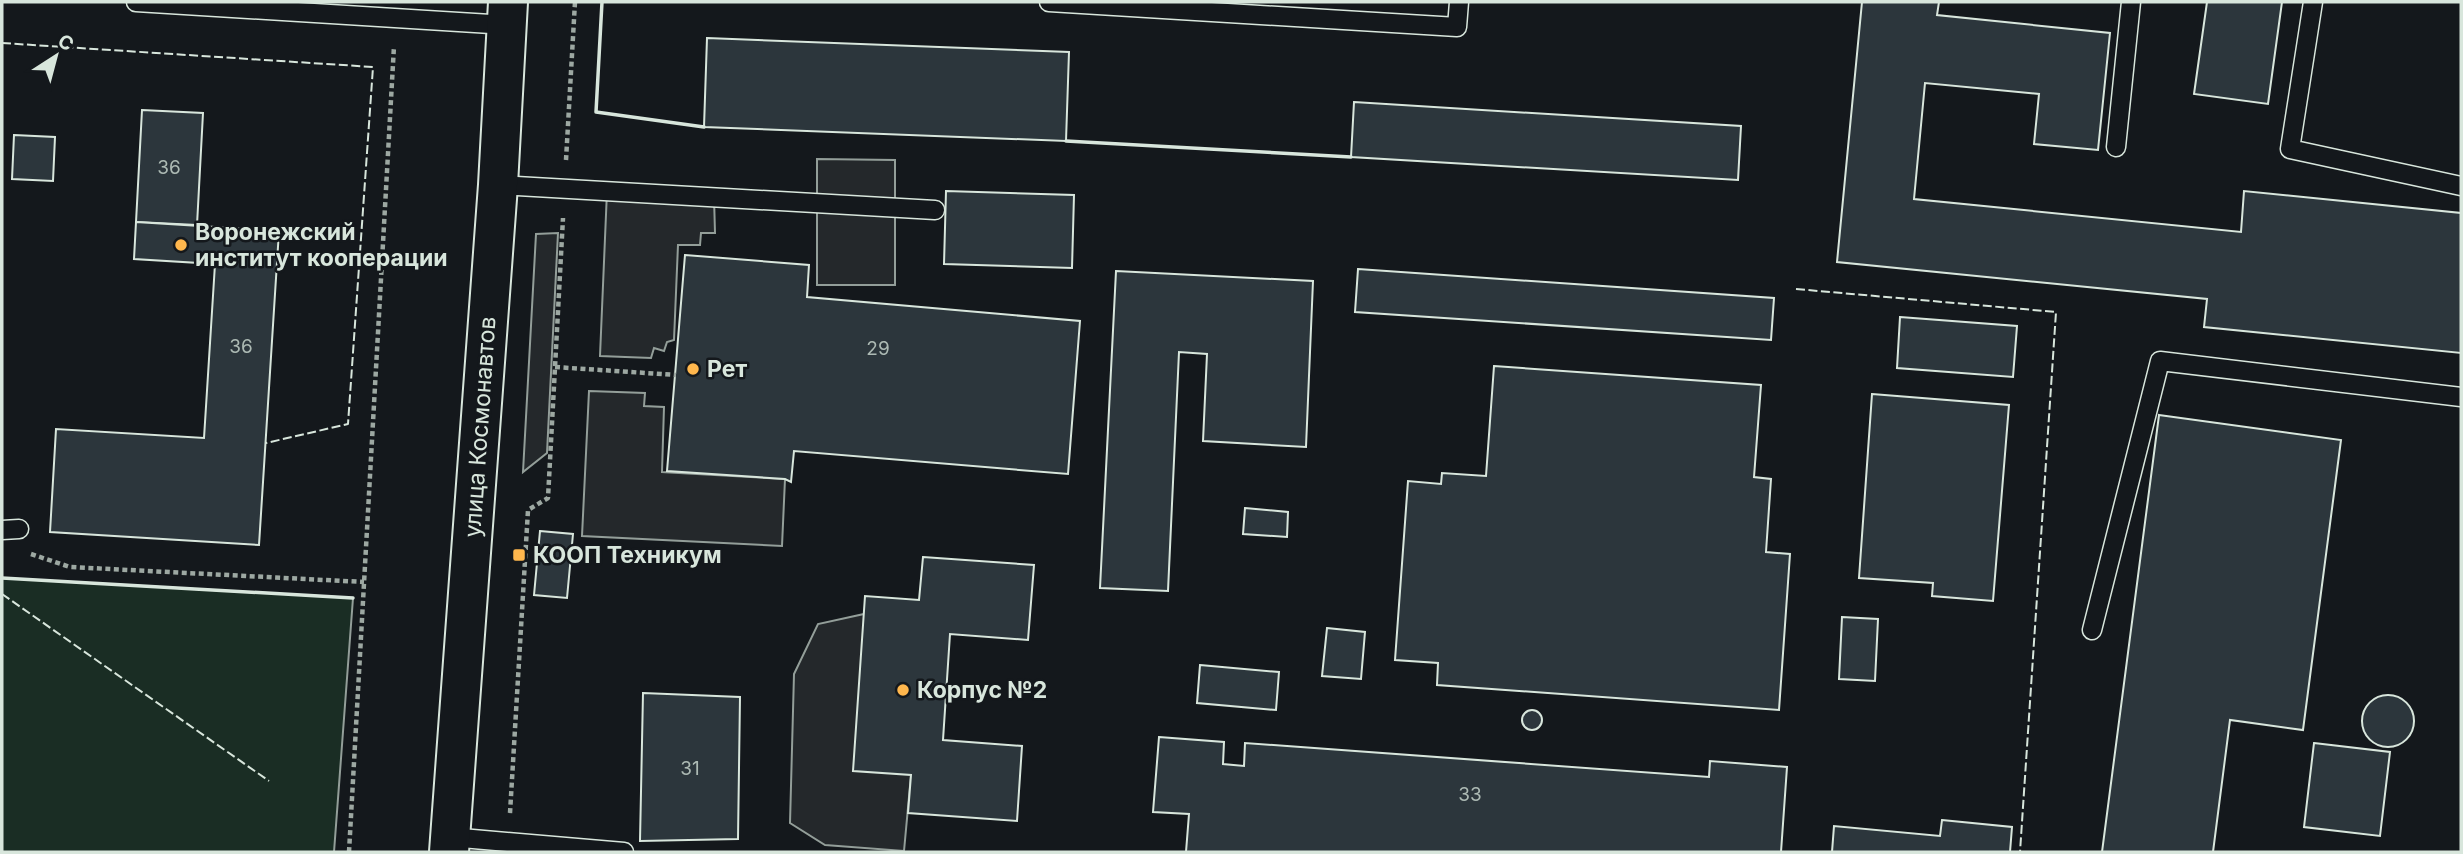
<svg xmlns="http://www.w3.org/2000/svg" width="2463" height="854" font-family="Inter,sans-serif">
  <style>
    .green { fill: #1a2d24; stroke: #939e99; stroke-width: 2 }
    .parking { fill: #24282b; stroke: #939e99; stroke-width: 2 }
    .building { fill: #2c363c; stroke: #d8e6dc; stroke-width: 2 }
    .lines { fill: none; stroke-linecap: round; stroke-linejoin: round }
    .lane-casing { stroke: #d8e6dc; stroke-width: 21 }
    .secondary-casing { stroke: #d8e6dc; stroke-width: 42 }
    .path { stroke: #9da8a2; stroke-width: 4.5; stroke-dasharray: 5 3.5; stroke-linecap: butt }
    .lane { stroke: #14181c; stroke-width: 18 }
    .secondary { stroke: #14181c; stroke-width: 38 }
    .fence { stroke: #d8e6dc; stroke-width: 2; stroke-dasharray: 9 3.5; stroke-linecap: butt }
    .wall { stroke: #d8e6dc; stroke-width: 3.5 }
    .poi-dot { fill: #ffb74d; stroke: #14181c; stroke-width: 2.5 }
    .labels { text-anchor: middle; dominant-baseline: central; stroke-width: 5; stroke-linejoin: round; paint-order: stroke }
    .number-label { font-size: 19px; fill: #adbab4 }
    .poi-label { font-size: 23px; font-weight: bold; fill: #d8e6dc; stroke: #14181c; text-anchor: start }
    .street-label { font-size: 23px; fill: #d8e6dc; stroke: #14181c }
  </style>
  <rect width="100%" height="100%" fill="#14181c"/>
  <polygon class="green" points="2,578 353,598 334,852 2,852"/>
  <g class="parking">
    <polygon points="817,159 895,160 895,285 817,285"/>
    <polygon points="607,191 714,197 715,233 701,233 700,245 678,245 674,340 667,342 664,351 654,348 651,358 600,356"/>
    <polygon points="558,233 547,453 523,472 536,234"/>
    <polygon points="589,391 645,393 644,406 664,407 662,472 785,479 782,546 582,536"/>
    <polygon points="864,614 911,775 904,851 825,845 790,823 794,674 818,624"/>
  </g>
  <g class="building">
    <polygon points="1862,2 1939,2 1937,15 2110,33 2098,150 2034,144 2039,94 1925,83 1914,199 2241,232 2244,191 2461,213 2461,353 2204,327 2207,299 1837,262"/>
    <polygon points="2207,2 2282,2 2268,104 2194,94"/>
    <polygon points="707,38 1069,52 1066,141 704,127"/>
    <polygon points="1354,102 1741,126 1738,180 1351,157"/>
    <polygon points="142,110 203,113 197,225 136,222"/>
    <polygon points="14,135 55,137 53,181 12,179"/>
    <polygon points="946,191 1074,195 1072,268 944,264"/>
    <polygon points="136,222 279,231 259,545 50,532 56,429 204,438 215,264 134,259"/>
    <polygon points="685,255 809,265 807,297 1080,321 1068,474 794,451 791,482 785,479 667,471"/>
    <polygon points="1358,269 1774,298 1771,340 1355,312"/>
    <polygon points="1116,271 1313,281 1306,447 1203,441 1207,354 1179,352 1168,591 1100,588"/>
    <polygon points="1900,317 2017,326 2013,377 1897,368"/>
    <polygon points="1494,366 1761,385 1754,477 1771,479 1766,552 1790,554 1779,710 1437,685 1438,663 1395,660 1408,481 1441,484 1442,473 1486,476"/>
    <polygon points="1872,394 2009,405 1993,601 1932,596 1933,583 1859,578"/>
    <polygon points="2159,415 2341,440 2303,730 2230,720 2213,852 2102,852"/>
    <polygon points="1245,508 1288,512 1287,537 1243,534"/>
    <polygon points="540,531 573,534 567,598 534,595"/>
    <polygon points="923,557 1034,565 1028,640 950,634 943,740 1022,746 1017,821 908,813 911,775 853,771 865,596 919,600"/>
    <polygon points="1842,617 1878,619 1875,681 1839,679"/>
    <polygon points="1327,628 1365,632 1361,679 1322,676"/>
    <polygon points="1200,665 1279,672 1276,710 1197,703"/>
    <polygon points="643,693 740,697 738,839 640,841"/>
    <circle cx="2388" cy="721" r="26"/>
    <circle cx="1532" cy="720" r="10"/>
    <polygon points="1159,737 1224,742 1223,764 1244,766 1245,743 1709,777 1710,761 1787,767 1781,852 1186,852 1189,814 1153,812"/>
    <polygon points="2314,743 2390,752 2380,836 2304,827"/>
    <polygon points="1942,820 2012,827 2010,852 1832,852 1834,826 1940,836"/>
  </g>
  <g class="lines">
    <g class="lane-casing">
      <g id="lane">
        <polyline points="136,2 507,25"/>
        <polyline points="1049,2 1457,27 1459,2"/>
        <polyline points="2313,2 2290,149 2461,186"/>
        <polyline points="2116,147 2131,2"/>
        <polyline points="498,185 935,210"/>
        <polyline points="2,530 19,529"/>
        <polyline points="2092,630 2160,361 2461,397"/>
        <polyline points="450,837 624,852"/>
      </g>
    </g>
    <g class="secondary-casing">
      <polyline id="secondary" points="449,852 498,185 508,2"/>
    </g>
    <g class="path">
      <polyline points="566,160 575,2"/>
      <polyline points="555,367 676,375"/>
      <polyline points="31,554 70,567 364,582"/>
      <polyline points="510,813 528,510 548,498 563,218"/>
      <polyline points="349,852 394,46"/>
    </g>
    <use href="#lane" class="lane"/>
    <use href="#secondary" class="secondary"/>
    <g class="fence">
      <polyline points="2,43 373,67 348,424 266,443"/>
      <polyline points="1796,289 2056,312 2020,852"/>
      <polyline points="2,594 269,781"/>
    </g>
    <g class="wall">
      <polyline points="602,2 596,112 704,127"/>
      <polyline points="1066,141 1351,157"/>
      <polyline points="2,578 353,598"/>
    </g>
  </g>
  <g class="poi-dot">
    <circle cx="181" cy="245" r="7"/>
    <circle cx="693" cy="369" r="7"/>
    <rect x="512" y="548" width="14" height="14" rx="3.5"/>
    <circle cx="903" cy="690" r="7"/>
  </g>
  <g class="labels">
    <g class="number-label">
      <text x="169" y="167">36</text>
      <text x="241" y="346">36</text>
      <text x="878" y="348">29</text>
      <text x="690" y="768">31</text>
      <text x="1470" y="794">33</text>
    </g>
    <g class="poi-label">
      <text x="195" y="232">Воронежский<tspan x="195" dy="26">институт кооперации</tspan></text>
      <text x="707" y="369">Рет</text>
      <text x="533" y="555">КООП Техникум</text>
      <text x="917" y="690">Корпус №2</text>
    </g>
    <g class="street-label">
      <text transform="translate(480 427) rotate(-86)">улица Космонавтов</text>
    </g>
  </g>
  <rect width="2463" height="854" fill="none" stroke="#d8e6dc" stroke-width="7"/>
  <g transform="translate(56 56) rotate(36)" stroke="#14181c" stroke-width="5" paint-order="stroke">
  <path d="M0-5L12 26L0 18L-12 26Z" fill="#d8e6dc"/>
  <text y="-10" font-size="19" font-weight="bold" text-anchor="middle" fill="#d8e6dc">С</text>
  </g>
</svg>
